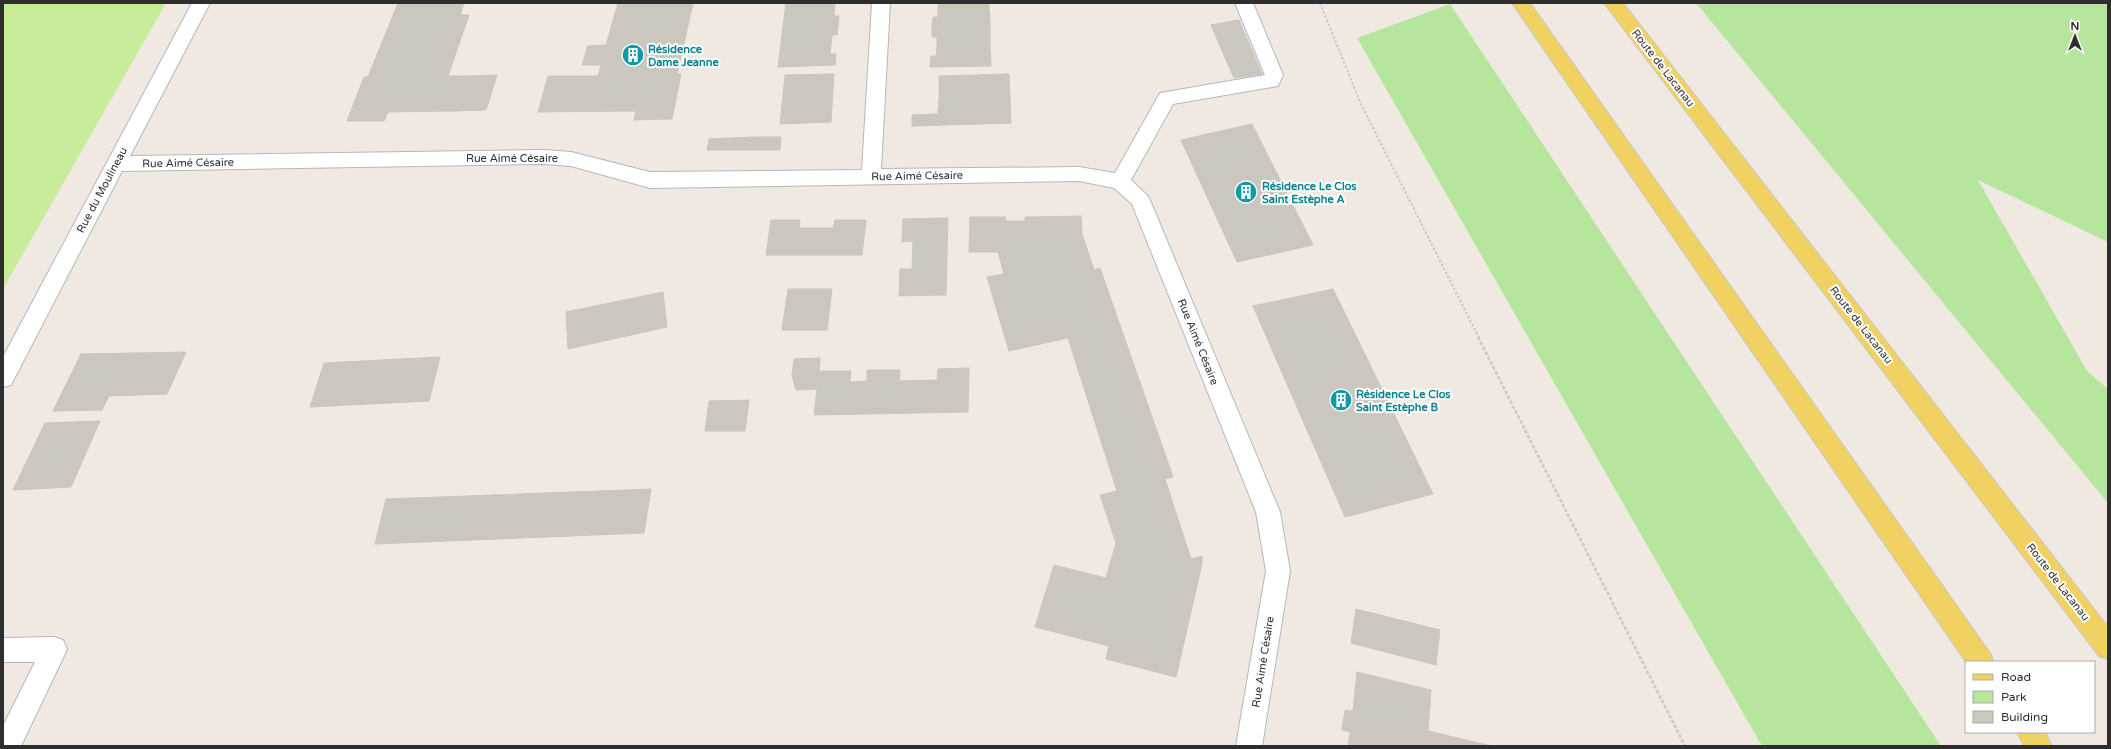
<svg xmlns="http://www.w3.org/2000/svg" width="2111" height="749" font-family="'Varela Round',sans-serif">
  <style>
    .green { fill: #b6e59e }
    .pitch { fill: #c9ec9a }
    .building { fill: #cbc7bf; stroke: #cbc5ba }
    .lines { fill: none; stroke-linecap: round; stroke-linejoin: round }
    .minor-casing { stroke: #b4b7c1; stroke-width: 2 }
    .major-casing { stroke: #c9c9c9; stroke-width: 2 }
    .path-far1 { stroke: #c9c9c9; stroke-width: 2; stroke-dasharray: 2.5 2; stroke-linecap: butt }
    .path { stroke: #c9c9c9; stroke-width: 2.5; stroke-dasharray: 3.5 2; stroke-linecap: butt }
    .minor { fill: #fff; fill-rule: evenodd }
    .major { fill: #f2d163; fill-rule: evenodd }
    .labels { text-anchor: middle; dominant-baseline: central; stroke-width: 4; stroke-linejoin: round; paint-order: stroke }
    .culture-label { font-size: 11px; font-weight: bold; fill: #0d838f; stroke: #fff; text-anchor: start }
    .street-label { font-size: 11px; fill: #2e2e2e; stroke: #fff }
  </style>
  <rect width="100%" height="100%" fill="#efe9e1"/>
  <g class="green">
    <polygon points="1696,3 2108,3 2108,242 1978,180 2087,371 2108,389 2108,503"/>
    <polygon points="1450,4 1941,746 1762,746 1357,38"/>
  </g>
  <polygon class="pitch" points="3,3 166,3 3,289"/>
  <g class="building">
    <polygon points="398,3 464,3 460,15 469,15 448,76 468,76 456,111 388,112 384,121 347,121 364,77 368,77"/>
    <polygon points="618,3 693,3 677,74 681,74 672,119 634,120 636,111 538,112 548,76 598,76 601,65 582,65 588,46 606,45"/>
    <polygon points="786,3 835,3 834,16 839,16 837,35 832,35 830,54 836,54 835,65 778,67"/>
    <polygon points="939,3 989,3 989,7 938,8"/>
    <polygon points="989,7 990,26 932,27 933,17 938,17 938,8"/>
    <polygon points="1239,20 1262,74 1234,78 1211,25"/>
    <polygon points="990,26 990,45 937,46 937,37 932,37 932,27"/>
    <polygon points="990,45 991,66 930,67 931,56 936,56 937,46"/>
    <polygon points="834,74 831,122 780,124 785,75"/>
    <polygon points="1009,74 1010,98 939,99 939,76"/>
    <polygon points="497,75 486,110 456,111 468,76"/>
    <polygon points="1010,98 1011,123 912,126 912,115 938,114 939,99"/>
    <polygon points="1252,124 1313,245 1237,262 1181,140"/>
    <polygon points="754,137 781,137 780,150 752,150"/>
    <polygon points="754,137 752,150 707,150 709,139"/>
    <polygon points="1081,216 1082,234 1094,270 1100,268 1173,477 1117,491 1068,338 1009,351 987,277 1004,274 998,252 969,252 970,217 1006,217 1005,221 1025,221 1025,217"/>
    <polygon points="948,218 946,295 899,296 900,269 912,269 913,241 902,242 903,219"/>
    <polygon points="771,220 800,220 799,228 833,228 835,220 866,220 862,255 766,255"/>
    <polygon points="788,289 832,289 827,330 782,330"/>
    <polygon points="1333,289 1433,494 1345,517 1253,306"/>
    <polygon points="663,292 667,327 568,349 566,312"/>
    <polygon points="186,352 167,394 109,396 102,410 53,411 81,354"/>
    <polygon points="440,357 429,401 310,407 324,363"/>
    <polygon points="820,358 819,371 851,371 850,382 867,381 867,370 900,370 899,381 937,380 938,369 969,368 968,412 814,415 817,389 796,390 792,375 794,359"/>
    <polygon points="749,400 745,431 705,431 709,401"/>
    <polygon points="100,421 71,487 13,490 45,423"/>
    <polygon points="1165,479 1191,559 1202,556 1202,564 1176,677 1106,659 1109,646 1035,627 1054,565 1106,578 1116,543 1100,495"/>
    <polygon points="651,489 644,533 375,544 386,499"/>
    <polygon points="1356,609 1440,630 1436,665 1351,643"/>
    <polygon points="1357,672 1431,690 1428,731 1492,746 1348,746 1350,732 1342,730 1345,710 1353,711"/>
  </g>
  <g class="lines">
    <g class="minor-casing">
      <g id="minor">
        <polygon points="192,3 210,3 130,156 544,150 571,152 650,172 862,170 872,3 890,3 881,169 1079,167 1115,173 1160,93 1265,75 1235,3 1253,3 1283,75 1278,86 1173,104 1131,180 1147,195 1150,200 1280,512 1290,571 1262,746 1236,746 1266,571 1256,512 1132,204 1114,188 1079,181 650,188 571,166 544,164 122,171 11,385 3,387 3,357"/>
        <polygon points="54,637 63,640 67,649 63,658 21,746 3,746 3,726 35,662 3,662 3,638"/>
      </g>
    </g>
    <g class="major-casing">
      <g id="major">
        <polygon points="1512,3 1530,3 1990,653 1994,662 1966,662"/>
        <polygon points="1604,3 1623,3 2108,627 2108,659 2099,656"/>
        <polygon points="2017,732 2045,732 2052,746 2024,746"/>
      </g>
    </g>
    <polyline class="path-far1" points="1320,3 1360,102 1479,338"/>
    <polyline class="path" points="1478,337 1685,746"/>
    <use href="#minor" class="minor"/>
    <use href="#major" class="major"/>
  </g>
  <defs>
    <g id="building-disc" transform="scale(1.15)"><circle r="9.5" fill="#0f9aa8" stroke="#fff"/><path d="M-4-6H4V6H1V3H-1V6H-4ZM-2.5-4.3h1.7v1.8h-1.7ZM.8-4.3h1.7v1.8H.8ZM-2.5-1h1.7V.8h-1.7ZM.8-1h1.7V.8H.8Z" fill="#fff"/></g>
  </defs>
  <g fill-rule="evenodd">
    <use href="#building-disc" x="633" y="55"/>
    <use href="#building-disc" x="1246" y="192"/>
    <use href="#building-disc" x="1341" y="400"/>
  </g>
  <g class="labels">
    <g class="culture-label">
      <text x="648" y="49">Résidence<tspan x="648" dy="13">Dame Jeanne</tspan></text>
      <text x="1262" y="186">Résidence Le Clos<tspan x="1262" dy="13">Saint Estèphe A</tspan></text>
      <text x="1356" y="394">Résidence Le Clos<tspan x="1356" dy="13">Saint Estèphe B</tspan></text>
    </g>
    <g class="street-label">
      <text transform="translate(1663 68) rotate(52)">Route de Lacanau</text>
      <text x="512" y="158">Rue Aimé Césaire</text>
      <text transform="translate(188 163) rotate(-1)">Rue Aimé Césaire</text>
      <text transform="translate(917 176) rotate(-1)">Rue Aimé Césaire</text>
      <text transform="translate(102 190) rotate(-62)">Rue du Moulineau</text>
      <text transform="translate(1861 325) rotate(52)">Route de Lacanau</text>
      <text transform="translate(1198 342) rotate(68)">Rue Aimé Césaire</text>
      <text transform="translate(2058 582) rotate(52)">Route de Lacanau</text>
      <text transform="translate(1263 662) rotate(-81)">Rue Aimé Césaire</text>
    </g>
  </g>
  <rect width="2111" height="749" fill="none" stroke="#2e2e2e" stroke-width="8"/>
  <rect x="1965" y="661" width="130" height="72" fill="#ffffff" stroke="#ababab"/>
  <rect x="1973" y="674" width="20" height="6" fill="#f2d163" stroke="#ababab"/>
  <text x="2001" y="681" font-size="12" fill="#2e2e2e">Road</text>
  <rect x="1973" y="691" width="20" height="12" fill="#b6e59e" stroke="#ababab"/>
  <text x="2001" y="701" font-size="12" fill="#2e2e2e">Park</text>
  <rect x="1973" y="711" width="20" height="12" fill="#cbc7bf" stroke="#ababab"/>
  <text x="2001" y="721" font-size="12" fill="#2e2e2e">Building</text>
  <g transform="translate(2075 36)" stroke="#ffffff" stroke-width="3" paint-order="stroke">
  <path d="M0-3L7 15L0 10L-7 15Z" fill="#2e2e2e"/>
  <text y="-6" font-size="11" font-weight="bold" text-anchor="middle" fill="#2e2e2e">N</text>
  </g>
</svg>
